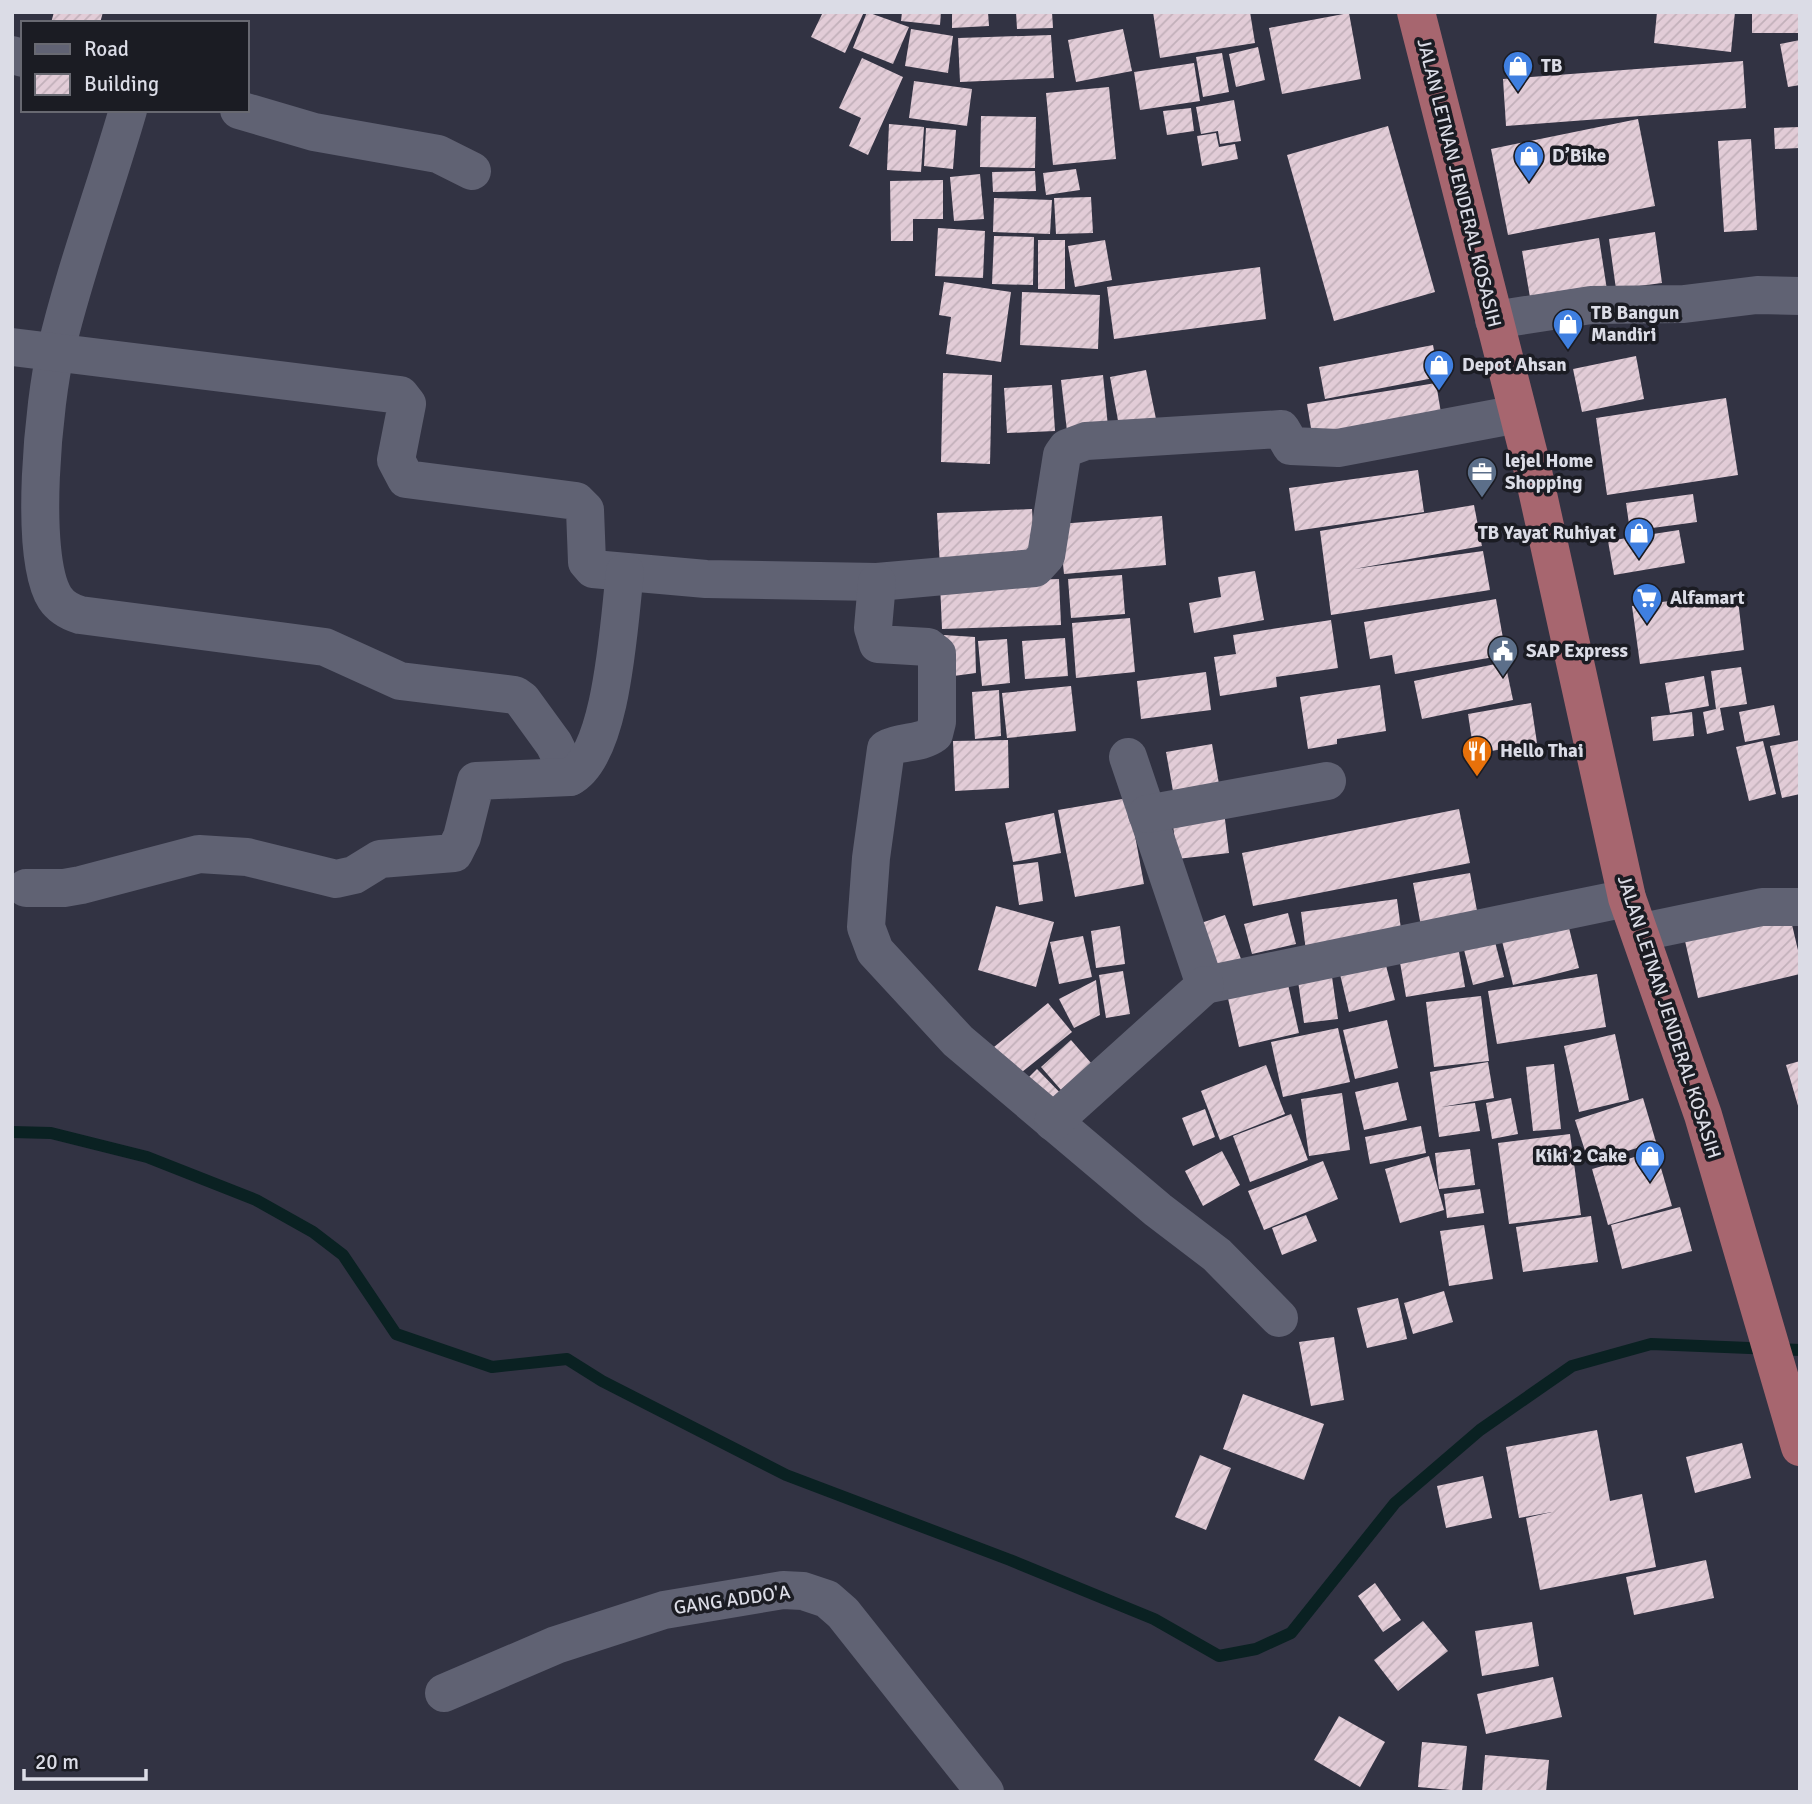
<svg xmlns="http://www.w3.org/2000/svg" width="1812" height="1804" font-family="Signika,sans-serif">
  <style>
    .lines { fill: none; stroke-linecap: round; stroke-linejoin: round }
    .stream { stroke: #0a2122; stroke-width: 12 }
    .building { fill: url(#building-hatch) }
    .minor { stroke: #606273; stroke-width: 38 }
    .trunk { stroke: #a7666f; stroke-width: 38 }
    .labels { text-anchor: middle; dominant-baseline: central; stroke-width: 7; stroke-linejoin: round; paint-order: stroke }
    .poi-label { font-size: 19px; font-weight: bold; fill: #dbdce6; stroke: #1b1c23; text-anchor: start }
    .street-label { font-size: 19px; fill: #dbdce6; stroke: #1b1c23 }
  </style>
  <defs>
    <pattern id="building-hatch" width="6" height="6" patternUnits="userSpaceOnUse" patternTransform="scale(1.75)"><rect width="6" height="6" fill="#e2ccd7"/><path d="M-1 1l2-2M0 6l6-6M5 7l2-2" fill="none" stroke="#c2b0ba"/></pattern>
  </defs>
  <rect width="100%" height="100%" fill="#323343"/>
  <g class="lines">
    <polyline class="stream" points="12,1132 51,1133 147,1157 256,1200 313,1232 343,1255 396,1334 492,1367 567,1359 602,1381 786,1475 1010,1560 1154,1619 1219,1656 1256,1649 1291,1633 1395,1503 1480,1430 1572,1366 1651,1344 1800,1350"/>
  </g>
  <g class="building">
    <polygon points="54,12 103,12 100,23 51,23"/>
    <polygon points="823,12 864,12 845,53 811,37"/>
    <polygon points="867,12 909,27 893,64 853,48"/>
    <polygon points="902,12 941,12 940,25 901,21"/>
    <polygon points="952,12 988,12 989,26 952,28"/>
    <polygon points="1016,12 1052,12 1053,28 1017,29"/>
    <polygon points="1153,12 1250,12 1255,43 1160,58"/>
    <polygon points="1657,12 1735,12 1731,52 1654,43"/>
    <rect x="1752" y="12" width="48" height="21"/>
    <polygon points="1349,13 1361,79 1282,94 1269,28"/>
    <polygon points="911,29 953,36 948,73 905,66"/>
    <polygon points="1123,29 1132,71 1076,82 1068,40"/>
    <polygon points="1051,35 1054,78 960,82 958,38"/>
    <polygon points="1800,40 1800,85 1788,87 1780,44"/>
    <polygon points="1258,47 1265,80 1236,87 1229,54"/>
    <polygon points="1222,53 1229,92 1203,97 1196,57"/>
    <polygon points="862,58 903,77 868,155 849,146 861,118 839,108"/>
    <polygon points="1743,61 1746,108 1506,126 1503,79"/>
    <polygon points="1194,63 1200,101 1140,110 1134,72"/>
    <polygon points="914,81 972,89 967,126 909,118"/>
    <polygon points="1109,87 1116,159 1053,165 1046,93"/>
    <polygon points="1234,100 1241,141 1220,144 1218,131 1201,134 1196,107"/>
    <polygon points="1191,108 1194,131 1167,135 1163,111"/>
    <polygon points="981,116 1036,117 1035,168 980,167"/>
    <polygon points="1638,119 1655,206 1508,235 1491,149"/>
    <polygon points="889,124 924,127 921,172 887,170"/>
    <polygon points="1388,126 1435,292 1334,321 1287,155"/>
    <polygon points="1800,127 1800,148 1775,149 1774,128"/>
    <polygon points="926,128 956,130 953,169 924,166"/>
    <polygon points="1216,133 1219,147 1235,144 1238,159 1202,166 1197,136"/>
    <polygon points="1751,139 1757,230 1724,232 1718,141"/>
    <polygon points="1076,169 1080,190 1046,195 1043,173"/>
    <polygon points="1035,171 1036,191 993,192 992,172"/>
    <polygon points="980,174 984,219 954,221 950,177"/>
    <polygon points="943,180 943,219 913,219 913,241 891,241 890,181"/>
    <polygon points="1091,197 1093,233 1056,234 1054,198"/>
    <polygon points="994,198 1052,200 1050,234 993,232"/>
    <polygon points="938,228 985,231 983,278 935,276"/>
    <polygon points="1655,232 1662,283 1616,289 1609,239"/>
    <polygon points="994,236 1034,237 1033,285 992,284"/>
    <polygon points="1599,238 1607,290 1531,303 1522,251"/>
    <rect x="1038" y="240" width="27" height="49"/>
    <polygon points="1105,240 1112,280 1075,287 1068,246"/>
    <polygon points="1260,267 1266,319 1114,339 1107,287"/>
    <polygon points="944,282 1011,292 1001,362 946,354 951,317 939,315"/>
    <polygon points="1022,292 1100,295 1098,349 1020,345"/>
    <polygon points="1433,345 1439,377 1325,399 1319,367"/>
    <polygon points="1636,356 1644,399 1582,412 1573,369"/>
    <polygon points="1146,370 1156,419 1119,426 1110,377"/>
    <polygon points="943,373 992,375 990,464 941,462"/>
    <polygon points="1103,375 1108,427 1067,431 1061,380"/>
    <polygon points="1436,383 1441,413 1312,434 1307,404"/>
    <polygon points="1052,385 1055,431 1007,433 1004,388"/>
    <polygon points="1726,398 1738,475 1607,495 1596,418"/>
    <polygon points="1418,470 1424,512 1295,531 1289,488"/>
    <polygon points="1693,494 1697,522 1630,531 1626,503"/>
    <polygon points="1474,505 1482,546 1354,569 1483,551 1490,590 1331,615 1320,531"/>
    <polygon points="1032,509 1035,563 940,567 937,513"/>
    <polygon points="1162,516 1166,565 1064,574 1059,524"/>
    <polygon points="1679,530 1685,563 1614,575 1608,541"/>
    <polygon points="1255,571 1264,620 1194,633 1189,603 1221,597 1218,577"/>
    <polygon points="1122,575 1125,614 1071,618 1068,579"/>
    <polygon points="1059,579 1061,625 942,629 940,583"/>
    <polygon points="1737,592 1744,650 1640,664 1632,606"/>
    <polygon points="1496,599 1506,655 1395,674 1392,655 1370,659 1364,622"/>
    <polygon points="1130,618 1135,672 1076,678 1072,623"/>
    <polygon points="1331,620 1338,668 1276,677 1277,687 1220,696 1214,657 1236,654 1233,635"/>
    <polygon points="944,635 975,637 976,673 946,677"/>
    <polygon points="1065,638 1068,676 1025,679 1022,641"/>
    <polygon points="1007,639 1010,683 982,686 978,641"/>
    <polygon points="1505,662 1513,700 1422,719 1414,681"/>
    <polygon points="1741,667 1747,704 1720,708 1724,730 1707,734 1703,712 1716,709 1711,671"/>
    <polygon points="1206,672 1211,710 1141,719 1137,681"/>
    <polygon points="1704,676 1709,706 1670,713 1665,683"/>
    <polygon points="1380,685 1386,731 1337,739 1337,744 1308,749 1300,697"/>
    <polygon points="1071,686 1076,731 1007,738 1002,693"/>
    <polygon points="999,690 1001,736 975,739 972,692"/>
    <polygon points="1531,703 1537,743 1474,754 1468,714"/>
    <polygon points="1774,705 1780,735 1745,742 1739,712"/>
    <polygon points="1692,712 1694,736 1653,741 1651,717"/>
    <polygon points="1008,740 1009,788 955,791 953,741"/>
    <polygon points="1800,740 1800,794 1782,798 1770,746"/>
    <polygon points="1763,741 1776,794 1749,801 1736,747"/>
    <polygon points="1212,744 1219,784 1173,791 1166,752"/>
    <polygon points="1128,798 1144,884 1075,897 1058,810"/>
    <polygon points="1459,809 1470,863 1253,906 1242,853"/>
    <polygon points="1224,811 1229,853 1177,859 1172,816"/>
    <polygon points="1054,813 1061,853 1013,862 1005,823"/>
    <polygon points="1038,862 1043,901 1019,905 1013,865"/>
    <polygon points="1470,873 1478,916 1421,926 1413,883"/>
    <polygon points="1397,899 1402,937 1306,951 1301,912"/>
    <polygon points="996,906 1054,922 1036,987 978,970"/>
    <polygon points="1288,913 1296,944 1252,954 1244,924"/>
    <polygon points="1225,915 1241,959 1213,969 1198,924"/>
    <polygon points="1790,916 1800,959 1800,974 1698,998 1685,941"/>
    <polygon points="1568,924 1579,968 1513,985 1502,941"/>
    <polygon points="1120,926 1125,964 1096,968 1091,931"/>
    <polygon points="1493,934 1504,977 1473,985 1462,942"/>
    <polygon points="1083,936 1092,977 1059,984 1050,942"/>
    <polygon points="1457,940 1465,987 1406,997 1398,951"/>
    <polygon points="1384,958 1395,1000 1349,1012 1339,970"/>
    <polygon points="1331,970 1338,1019 1304,1023 1297,974"/>
    <polygon points="1123,971 1130,1014 1106,1018 1099,975"/>
    <polygon points="1597,974 1606,1027 1497,1044 1488,991"/>
    <polygon points="1096,980 1100,1015 1074,1028 1059,999"/>
    <polygon points="1287,980 1299,1033 1239,1047 1227,994"/>
    <polygon points="1481,996 1489,1061 1434,1067 1426,1002"/>
    <polygon points="1048,1003 1072,1032 1017,1076 994,1047"/>
    <polygon points="1387,1020 1398,1068 1355,1079 1343,1030"/>
    <polygon points="1338,1028 1350,1082 1283,1097 1271,1042"/>
    <polygon points="1615,1034 1629,1100 1579,1112 1564,1046"/>
    <polygon points="1071,1040 1098,1071 1068,1098 1041,1067"/>
    <polygon points="1800,1061 1800,1109 1799,1109 1786,1065"/>
    <polygon points="1488,1062 1494,1098 1441,1107 1475,1103 1480,1131 1439,1137 1430,1072"/>
    <polygon points="1554,1064 1561,1129 1533,1131 1526,1067"/>
    <polygon points="1266,1065 1285,1114 1220,1140 1201,1091"/>
    <polygon points="1037,1069 1069,1102 1056,1115 1024,1082"/>
    <polygon points="1398,1082 1407,1120 1364,1130 1355,1092"/>
    <polygon points="1342,1093 1350,1150 1309,1156 1301,1099"/>
    <polygon points="1511,1098 1518,1134 1492,1139 1486,1103"/>
    <polygon points="1643,1098 1656,1142 1589,1163 1575,1120"/>
    <polygon points="1205,1109 1215,1137 1193,1146 1182,1118"/>
    <polygon points="1291,1114 1308,1160 1250,1182 1233,1136"/>
    <polygon points="1421,1126 1426,1153 1370,1164 1365,1137"/>
    <polygon points="1570,1134 1581,1215 1509,1224 1498,1143"/>
    <polygon points="1470,1149 1475,1185 1439,1189 1435,1153"/>
    <polygon points="1222,1151 1240,1185 1203,1206 1185,1171"/>
    <polygon points="1656,1151 1672,1206 1608,1225 1592,1169"/>
    <polygon points="1429,1156 1444,1210 1400,1223 1385,1169"/>
    <polygon points="1323,1161 1338,1199 1264,1230 1248,1191"/>
    <polygon points="1480,1189 1484,1213 1447,1218 1444,1194"/>
    <polygon points="1680,1207 1692,1251 1622,1269 1611,1225"/>
    <polygon points="1306,1215 1317,1241 1282,1255 1272,1228"/>
    <polygon points="1591,1216 1598,1262 1523,1272 1516,1227"/>
    <polygon points="1484,1225 1493,1279 1449,1286 1440,1231"/>
    <polygon points="1444,1291 1453,1322 1413,1334 1404,1303"/>
    <polygon points="1398,1298 1407,1339 1367,1348 1357,1308"/>
    <polygon points="1334,1337 1344,1400 1311,1406 1299,1342"/>
    <polygon points="1243,1394 1324,1424 1304,1480 1223,1449"/>
    <polygon points="1597,1430 1610,1501 1642,1494 1656,1567 1540,1590 1526,1518 1552,1512 1519,1518 1506,1447"/>
    <polygon points="1742,1443 1751,1478 1695,1493 1686,1457"/>
    <polygon points="1200,1455 1231,1468 1206,1530 1175,1517"/>
    <polygon points="1483,1476 1492,1518 1446,1528 1437,1486"/>
    <polygon points="1706,1560 1714,1598 1634,1615 1626,1577"/>
    <polygon points="1375,1583 1401,1620 1383,1632 1358,1596"/>
    <polygon points="1423,1621 1448,1651 1398,1691 1374,1660"/>
    <polygon points="1532,1622 1539,1666 1482,1676 1475,1631"/>
    <polygon points="1553,1677 1562,1717 1486,1734 1477,1694"/>
    <polygon points="1339,1716 1385,1742 1360,1787 1314,1760"/>
    <polygon points="1422,1742 1467,1746 1462,1791 1418,1787"/>
    <polygon points="1485,1755 1549,1760 1546,1792 1482,1792"/>
  </g>
  <g class="lines">
    <g class="minor">
      <polyline points="12,55 23,58"/>
      <path d="M 128,110 C 105,190 75,269 56,350 C 44,399 28,556 55,598 C 61,607 70,612 80,615 L 325,647 L 400,681 L 515,695 L 522,700 L 554,744 L 570,777"/>
      <polyline points="239,110 314,132 438,154 472,171"/>
      <polyline points="1494,320 1591,305 1684,304 1757,295 1800,296"/>
      <polyline points="12,347 400,395 407,404 396,460 406,479 576,501 585,510 587,562 593,569 706,579 877,582 1035,568 1046,556 1062,455 1067,448 1086,441 1281,429 1291,446 1338,448 1518,414"/>
      <path d="M 877,582 L 873,628 L 878,644 L 928,647 L 937,654 L 937,722 L 934,734 C 919,745 901,740 886,749 L 871,858 L 866,927 L 875,951 L 958,1041 L 1158,1210 L 1217,1255 L 1279,1318"/>
      <polyline points="1128,757 1205,985 1627,898"/>
      <polyline points="1147,814 1327,781"/>
      <path d="M 26,888 L 64,888 L 81,885 L 199,854 L 247,857 L 336,879 L 354,875 L 380,859 L 454,853 L 462,837 L 476,781 L 570,777 C 613,755 619,619 625,572"/>
      <polyline points="1642,932 1762,907 1800,907"/>
      <polyline points="1053,1122 1205,985"/>
      <polyline points="444,1693 556,1645 664,1610 783,1590 803,1591 827,1599 843,1613 985,1792"/>
    </g>
    <polyline class="trunk" points="1416,12 1532,467 1627,898 1703,1115 1800,1447"/>
  </g>
  <defs>
    <g id="shop-pin" transform="scale(1.575)"><path d="M0 17L-7.5 6A9.5 9.5 0 1 1 7.5 6Z" fill="#3f7fe0" stroke="#1b1c23"/><path d="M-5-2.5h2.3a2.7 3.5 0 0 1 5.4 0H5L5.5 6h-11ZM-1.5-2.5h3a1.5 2.3 0 0 0-3 0Z" fill="#fff"/></g>
    <g id="office-pin" transform="scale(1.575)"><path d="M0 17L-7.5 6A9.5 9.5 0 1 1 7.5 6Z" fill="#5c6f8a" stroke="#1b1c23"/><path d="M-6-3h4V-5.5h4V-3h4V5H-6ZM-1-4.5V-3h2v-1.5ZM-6 0V1H6V0Z" fill="#fff"/></g>
    <g id="supermarket-pin" transform="scale(1.575)"><path d="M0 17L-7.5 6A9.5 9.5 0 1 1 7.5 6Z" fill="#3f7fe0" stroke="#1b1c23"/><path d="M-6-5.5h2.5l.6 2H6L4.5 2H-2.5L-4.4-4H-6ZM-1.5 3.2a1.3 1.3 0 1 0 .1 0ZM3 3.2a1.3 1.3 0 1 0 .1 0Z" fill="#fff"/></g>
    <g id="civic-pin" transform="scale(1.575)"><path d="M0 17L-7.5 6A9.5 9.5 0 1 1 7.5 6Z" fill="#5c6f8a" stroke="#1b1c23"/><path d="M-.6-6.5H3V-4.5H.6V-3L4-1V1h2V6H-6V1h2V-1L-.6-3ZM-1.2 2.5V6h2.4V2.5Z" fill="#fff"/></g>
    <g id="restaurant-pin" transform="scale(1.575)"><path d="M0 17L-7.5 6A9.5 9.5 0 1 1 7.5 6Z" fill="#e8710a" stroke="#1b1c23"/><path d="M-5-6h1v4h1v-4h1v4h1v-4h1v5L-1.5 .5V6h-2V.5L-5-1ZM5-6V6H3V1.5H1.5Q1.5-4 5-6Z" fill="#fff"/></g>
  </defs>
  <g fill-rule="evenodd">
    <use href="#shop-pin" x="1518" y="66"/>
    <use href="#shop-pin" x="1529" y="156"/>
    <use href="#shop-pin" x="1568" y="324"/>
    <use href="#shop-pin" x="1439" y="365"/>
    <use href="#office-pin" x="1482" y="472"/>
    <use href="#shop-pin" x="1639" y="533"/>
    <use href="#supermarket-pin" x="1647" y="598"/>
    <use href="#civic-pin" x="1503" y="651"/>
    <use href="#restaurant-pin" x="1477" y="751"/>
    <use href="#shop-pin" x="1650" y="1156"/>
  </g>
  <g class="labels">
    <g class="poi-label">
      <text x="1541" y="66">TB</text>
      <text x="1552" y="156">D’Bike</text>
      <text x="1591" y="313">TB Bangun<tspan x="1591" dy="22">Mandiri</tspan></text>
      <text x="1462" y="365">Depot Ahsan</text>
      <text x="1505" y="461">lejel Home<tspan x="1505" dy="22">Shopping</tspan></text>
      <text x="1616" y="533" text-anchor="end">TB Yayat Ruhiyat</text>
      <text x="1670" y="598">Alfamart</text>
      <text x="1526" y="651">SAP Express</text>
      <text x="1500" y="751">Hello Thai</text>
      <text x="1627" y="1156" text-anchor="end">Kiki 2 Cake</text>
    </g>
    <g class="street-label">
      <text transform="translate(1459 183) rotate(76)">JALAN LETNAN JENDERAL KOSASIH</text>
      <text transform="translate(1669 1017) rotate(72)">JALAN LETNAN JENDERAL KOSASIH</text>
      <text transform="translate(732 1600) rotate(-8)">GANG ADDO'A</text>
    </g>
  </g>
  <rect width="1812" height="1804" fill="none" stroke="#dbdce6" stroke-width="28"/>
  <rect x="21" y="21" width="228" height="91" fill="#1b1c23" stroke="#686971" stroke-width="2"/>
  <rect x="35" y="44" width="35" height="10" fill="#606273" stroke="#686971" stroke-width="2"/>
  <text x="84" y="56" font-size="21" fill="#dbdce6">Road</text>
  <rect x="35" y="74" width="35" height="21" fill="url(#building-hatch)" stroke="#686971" stroke-width="2"/>
  <text x="84" y="91" font-size="21" fill="#dbdce6">Building</text>
  <path d="M24 1769v10h122v-10" fill="none" stroke="#dbdce6" stroke-width="3.5"/>
  <text x="35" y="1769" font-size="21" fill="#dbdce6" stroke="#1b1c23" stroke-width="5" paint-order="stroke">20 m</text>
</svg>
